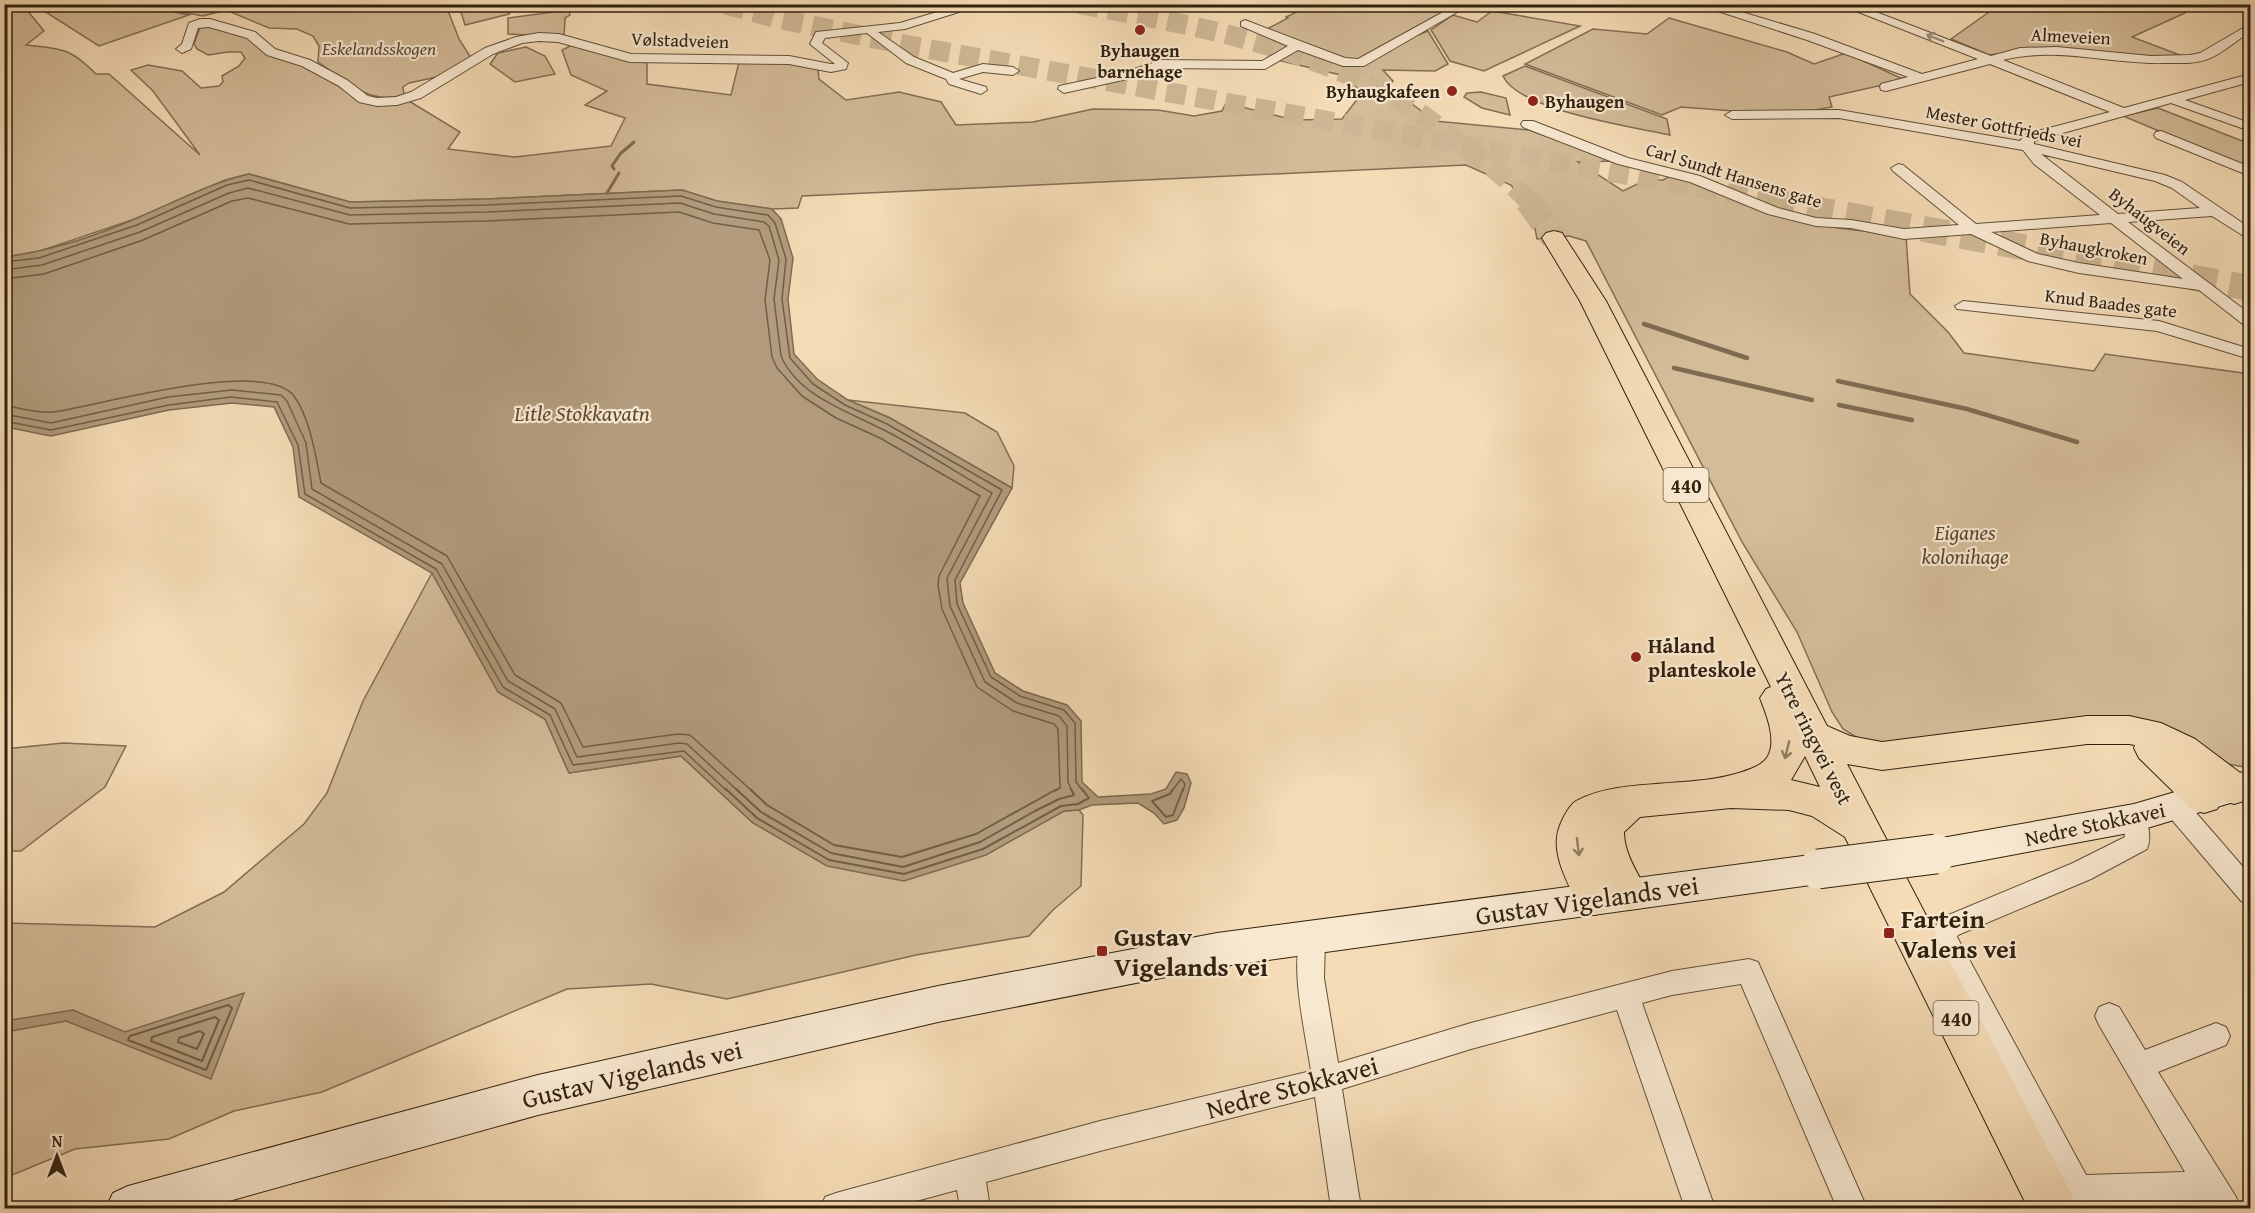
<svg xmlns="http://www.w3.org/2000/svg" width="2255" height="1213" font-family="'Gentium Book Plus',serif">
  <style>
    .green { fill: #d4bc99; stroke: #826e54; stroke-width: 1.5 }
    .water { fill: #b29c7d; stroke: #7e6b51; stroke-width: 1.5 }
    .lines { fill: none; stroke-linecap: round; stroke-linejoin: round }
    .shore-far1 { stroke: #725e46; stroke-width: 1.5 }
    .shore { stroke: #725e46; stroke-width: 2 }
    .stream-far1 { stroke: #7e6b51; stroke-width: 3 }
    .stream { stroke: #7e6b51; stroke-width: 4.5 }
    .primary-tunnel-far1 { stroke: #ceb794; stroke-width: 20; stroke-dasharray: 20 10; stroke-linecap: butt }
    .primary-tunnel { stroke: #ceb794; stroke-width: 26; stroke-dasharray: 26 13; stroke-linecap: butt }
    .motorway-tunnel-far1 { stroke: #ceb794; stroke-width: 20; stroke-dasharray: 20 10; stroke-linecap: butt }
    .motorway-tunnel { stroke: #ceb794; stroke-width: 26; stroke-dasharray: 26 13; stroke-linecap: butt }
    .minor-casing { stroke: #625038; stroke-width: 2 }
    .secondary-casing { stroke: #31210e; stroke-width: 2 }
    .primary-casing { stroke: #31210e; stroke-width: 2 }
    .minor { fill: #f8e8d0; fill-rule: evenodd }
    .secondary { fill: #f8e8d0; fill-rule: evenodd }
    .primary { fill: #f5dcb6; fill-rule: evenodd }
    .secondary-bridge-casing { stroke: #31210e; stroke-width: 41; stroke-linecap: butt }
    .secondary-bridge { stroke: #f8e8d0; stroke-width: 39 }
    .oneway { stroke: #9e8e79 }
    .oneway2 { stroke: #937e62 }
    .poi-dot { fill: #8f2418; stroke: #f8e8d0; stroke-width: 2 }
    .labels { text-anchor: middle; dominant-baseline: central; stroke-width: 4.5; stroke-linejoin: round; paint-order: stroke }
    .far-street-label { font-size: 18px; fill: #31210e; stroke: #f8e8d0 }
    .far-park-label { font-size: 18px; font-style: italic; fill: #5a4831; stroke: #f8e8d0 }
    .far-poi-label { font-size: 18px; font-weight: bold; fill: #31210e; stroke: #f8e8d0 }
    .shield { fill: #f8e8d0; stroke: #6d5d48; stroke-width: 1.5 }
    .shield-label { font-size: 20px; font-weight: bold; fill: #31210e }
    .park-label { font-size: 21px; font-style: italic; fill: #5a4831; stroke: #f8e8d0 }
    .poi-label { font-size: 21px; font-weight: bold; fill: #31210e; stroke: #f8e8d0; text-anchor: start }
    .street-label { font-size: 21px; fill: #31210e; stroke: #f8e8d0 }
    .water-label { font-size: 22px; font-style: italic; fill: #5e4c35; stroke: #f8e8d0 }
    .near-street-label { font-size: 26px; fill: #31210e; stroke: #f8e8d0 }
    .near-poi-label { font-size: 26px; font-weight: bold; fill: #31210e; stroke: #f8e8d0; text-anchor: start }
  </style>
  <rect width="100%" height="100%" fill="#f5dcb6"/>
  <filter id="stains"><feTurbulence type="fractalNoise" baseFrequency=".00333" numOctaves="4"/><feColorMatrix values="0 0 0 0 .2 0 0 0 0 .09 0 0 0 0 .02 0 0 0 .5 -.17"/></filter>
  <radialGradient id="worn" r=".72"><stop offset=".6" stop-color="#630" stop-opacity="0"/><stop offset="1" stop-color="#630" stop-opacity=".3"/></radialGradient>
  <g class="green">
    <path d="M 22,4 L 44,31 L 26,45 C 62,49 69,47 96,74 L 109,74 L 200,155 L 153,91 L 131,70 L 148,65 L 182,71 L 201,88 L 219,86 L 223,82 L 222,76 L 239,66 L 245,58 L 241,52 L 228,52 L 208,55 L 197,49 L 194,44 L 200,27 L 204,25 L 249,38 L 312,69 L 365,103 L 409,101 L 460,132 L 448,149 L 515,157 L 611,146 L 625,118 L 585,105 L 607,91 L 571,75 L 562,50 L 572,45 L 620,58 L 647,63 L 647,84 L 731,95 L 739,62 C 759,62 802,58 818,70 L 819,79 L 846,100 L 899,92 L 941,102 L 956,125 L 1033,122 L 1093,109 L 1158,110 L 1194,116 L 1222,111 L 1226,103 L 1294,120 L 1342,119 L 1362,93 L 1345,76 L 1269,58 L 1269,28 L 1288,18 L 1286,17 L 1309,6 L 1317,5 L 1411,5 L 1446,10 L 1392,45 L 1428,31 L 1448,64 L 1435,71 L 1383,70 L 1393,81 L 1388,86 L 1435,121 L 1529,130 L 1615,161 L 1578,162 L 1623,191 L 1646,180 L 1663,180 L 1673,175 L 1762,210 L 1838,228 L 1906,236 L 1910,294 L 1948,332 L 1964,353 L 2094,371 L 2105,354 L 2250,374 L 2250,768 L 2222,763 L 2180,739 L 1880,743 L 1861,740 L 1843,729 L 1832,712 L 1797,632 L 1742,542 L 1586,241 L 1569,236 L 1537,239 L 1532,214 L 1511,185 L 1466,165 L 802,196 L 798,208 L 772,209 L 717,201 L 682,190 L 486,199 L 350,202 L 249,174 L 225,180 L 135,219 L 37,252 L 5,257 L 5,5 Z"/>
    <polygon points="31,5 138,5 189,15 99,46 41,9 33,9"/>
    <path d="M 143,5 L 454,5 L 447,8 L 459,39 L 471,58 L 437,77 L 409,83 L 403,87 L 404,95 C 369,106 345,80 318,62 L 319,46 L 313,36 L 297,29 L 269,28 L 226,10 L 203,16 Z"/>
    <polygon points="471,5 515,5 509,14 465,25 461,12 464,7"/>
    <polygon points="1999,5 2186,5 2185,13 2132,37 2185,57 2168,58 2048,48 1989,55 1951,39"/>
    <polygon points="569,10 570,15 565,18 564,37 508,34 508,18"/>
    <polygon points="1492,11 1580,26 1484,71 1450,61 1431,30 1453,15 1477,22"/>
    <polygon points="1669,18 1787,52 1814,64 1846,53 1905,80 1829,97 1832,107 1786,115 1681,107 1662,115 1525,64 1593,29 1647,34"/>
    <polygon points="526,47 545,56 555,74 515,82 490,64 498,53"/>
    <path d="M 1525,66 L 1667,119 L 1670,135 C 1633,127 1518,110 1503,76 Z"/>
    <polygon points="1481,92 1506,98 1510,115 1482,108 1464,97 1467,93"/>
    <polygon points="2158,108 2250,144 2250,169 2123,116"/>
    <polygon points="848,400 965,413 997,432 1014,466 1012,488 890,418"/>
    <polygon points="432,573 498,692 545,719 569,773 681,756 753,823 1041,823 1064,811 1079,810 1083,815 1081,886 1053,910 1029,936 916,955 727,999 651,984 567,989 322,1092 234,1111 169,1139 75,1149 5,1178 5,923 155,927 224,892 304,824 327,793 363,701"/>
    <polygon points="63,743 126,746 105,787 21,851 5,851 5,749"/>
  </g>
  <g class="water">
    <path d="M 249,174 L 350,202 L 486,199 L 682,190 L 717,201 L 772,209 L 781,219 L 793,258 L 788,299 L 794,354 L 817,379 L 848,400 L 890,418 L 1012,488 L 960,583 L 963,603 L 995,673 L 1023,691 L 1067,705 L 1081,721 L 1082,782 L 1098,797 L 1151,794 L 1166,789 L 1176,772 L 1187,774 L 1191,783 L 1184,808 L 1177,820 L 1164,824 L 1154,813 L 1138,803 L 1092,805 L 1079,810 L 1064,811 L 986,855 L 904,881 L 827,866 L 753,823 L 681,756 L 569,773 L 545,719 L 498,692 L 432,573 L 299,497 L 293,447 L 274,407 L 232,403 L 169,410 L 51,436 L 5,427 L 5,257 C 49,251 96,236 137,218 C 175,202 210,183 249,174 Z"/>
    <polygon points="244,993 211,1079 66,1021 5,1032 5,1021 73,1010 125,1032"/>
  </g>
  <g class="lines">
    <g class="shore-far1">
      <polyline points="4,262 39,258 137,225 227,185 249,180 350,208 487,205 681,196 716,207 768,215 775,223 786,259 782,299 790,358 813,384 845,405 887,424 1002,490 955,580 957,604 991,677 1020,696 1064,710 1075,723 1076,782 1083,791"/>
      <path d="M 4,270 L 42,265 L 140,232 L 229,193 L 248,188 L 350,215 L 487,212 L 680,203 L 714,214 L 764,222 L 769,226 L 779,260 L 774,299 L 781,356 C 798,396 849,412 884,430 C 921,449 956,472 992,493 L 947,578 L 950,606 L 985,682 L 1017,703 L 1059,716 L 1067,726 L 1068,782 L 1072,791"/>
      <polyline points="4,279 44,274 143,240 232,201 248,198 349,224 487,221 679,212 713,223 759,230 770,260 765,300 772,357 777,368 802,396 836,418 880,438 980,496 939,576 938,585 942,609 977,687 1013,711 1054,724 1058,729 1060,788 1055,791"/>
      <path d="M 4,405 C 19,408 39,414 54,412 C 97,406 265,357 294,396 C 310,418 316,457 321,483 L 447,556 L 515,675 L 561,703 L 583,747 L 678,734 L 690,735 L 752,791"/>
      <polyline points="4,414 51,423 168,397 232,390 281,395 287,401 306,443 312,489 442,564 508,681 555,709 577,757 679,743 687,744 738,791"/>
      <polyline points="4,421 51,430 169,405 231,397 277,402 298,445 305,494 436,569 503,687 550,715 573,765 684,751 727,791"/>
      <polyline points="1172,791 1181,779 1185,784 1183,791"/>
    </g>
    <g class="shore">
      <polyline points="726,789 757,818 829,860 904,874 983,849 1061,806 1078,804 1089,798 1082,789"/>
      <polyline points="736,789 761,812 831,853 903,867 980,842 1035,811 1059,799 1074,795 1071,789"/>
      <polyline points="750,789 767,805 834,845 902,857 976,834 1057,789"/>
      <polyline points="1173,789 1170,794 1152,801 1166,817 1173,815 1183,789"/>
      <polygon points="228,1005 232,1008 206,1070 128,1040 130,1036"/>
      <polygon points="215,1017 219,1020 202,1061 151,1041 152,1037"/>
      <polygon points="200,1031 204,1034 197,1049 178,1042 179,1038"/>
    </g>
    <g class="stream-far1">
      <polyline points="614,169 612,166 620,154 634,142"/>
      <polyline points="607,193 619,173"/>
    </g>
    <g class="stream">
      <polyline points="1644,324 1747,358"/>
      <polyline points="1674,368 1812,400"/>
      <polyline points="1838,381 1967,409 2077,442"/>
      <polyline points="1839,405 1912,420"/>
    </g>
    <path class="primary-tunnel-far1" d="M 1079,4 C 1193,25 1311,46 1412,108 C 1428,118 1442,130 1456,140 C 1482,160 1508,178 1529,202"/>
    <polyline class="primary-tunnel" points="1528,201 1554,238"/>
    <polyline class="motorway-tunnel-far1" points="725,4 775,18 912,46 1777,202"/>
    <polyline class="motorway-tunnel" points="1769,201 2250,288"/>
    <g class="minor-casing">
      <g id="minor">
        <polygon points="964,4 984,4 905,29 878,32 914,57 953,73 983,64 1013,67 1019,71 1013,75 983,72 959,79 986,87 987,90 981,94 949,84 946,79 906,63 867,33 825,38 822,43 848,63 846,69 831,72 789,64 630,62 558,42 539,41 522,43 493,54 421,98 397,105 377,106 359,102 339,86 302,66 267,55 247,38 209,27 198,28 191,49 182,53 176,49 182,44 189,23 200,19 210,19 255,32 275,49 310,60 347,80 368,96 377,98 396,97 411,92 485,48 516,37 539,33 559,34 631,54 789,56 831,64 835,64 810,44 816,32 900,23"/>
        <polygon points="1414,4 1471,4 1364,66 1343,66 1298,50 1265,69 1163,68 1132,78 1064,93 1058,89 1059,86 1125,72 1162,60 1262,61 1288,46 1241,26 1241,22 1245,20 1345,58 1358,59 1445,11 1419,7"/>
        <polygon points="1629,4 1649,4 1650,6 1644,9"/>
        <path d="M 1696,4 L 1715,4 L 1815,34 L 1922,74 L 1978,59 L 1838,4 L 1855,4 L 1991,56 L 2020,48 L 2057,47 L 2151,56 L 2190,55 L 2200,53 L 2250,24 L 2250,32 C 2237,40 2223,53 2208,59 C 2195,64 2180,63 2167,63 C 2112,65 2057,46 2003,60 L 2124,108 L 2250,74 L 2250,82 L 2185,100 L 2250,123 L 2250,131 L 2171,103 L 2034,141 L 2034,144 L 2165,175 L 2182,182 L 2250,228 L 2250,240 L 2212,216 L 2128,222 L 2250,314 L 2250,327 L 2244,325 L 2199,290 L 2079,273 L 2028,261 L 1971,234 L 1904,239 L 1851,228 L 1816,226 L 1768,214 L 1690,182 L 1618,164 L 1523,127 L 1521,124 L 1523,121 L 1533,121 L 1628,158 L 1700,176 L 1778,208 L 1816,218 L 1851,220 L 1904,229 L 1959,225 L 1893,171 L 1891,168 L 1898,164 L 1903,165 L 1976,224 L 2100,215 L 2034,164 L 2023,150 L 1839,118 L 1732,119 L 1725,115 L 1732,111 L 1839,110 L 2020,141 L 2026,134 L 2110,112 L 1990,64 L 1886,91 L 1881,90 L 1880,87 L 1881,84 L 1908,77 L 1807,40 ZM 2041,154 L 2155,181 L 2172,188 L 2200,208 L 2118,214 ZM 2111,223 L 2183,279 L 2079,263 L 2038,254 L 1991,232 Z"/>
        <polygon points="2161,131 2250,167 2250,176 2156,138 2154,135 2156,132"/>
        <polygon points="1963,301 2159,321 2250,349 2250,359 2157,331 1957,309 1955,306"/>
        <polygon points="2176,797 2185,800 2250,875 2250,904 2241,901 2167,814 2164,807 2167,800"/>
        <path d="M 2134,808 L 2143,811 C 2148,822 2152,838 2147,849 L 2091,879 L 1958,935 L 1957,937 L 2086,1175 L 2185,1172 L 2099,1025 L 2095,1016 L 2099,1007 L 2109,1003 L 2119,1007 L 2145,1050 L 2216,1023 L 2226,1027 L 2230,1036 L 2226,1045 L 2158,1072 L 2236,1197 L 2240,1208 L 2207,1208 L 2203,1202 L 2101,1205 L 2102,1208 L 2071,1208 L 1931,938 L 1939,919 L 2073,863 L 2125,837 L 2122,818 L 2125,811 Z"/>
        <path d="M 1312,927 L 1321,931 L 1325,939 L 1324,978 L 1338,1063 L 1471,1023 L 1672,971 L 1749,959 L 1758,962 L 1867,1208 L 1837,1208 L 1741,984 L 1672,995 L 1642,1003 L 1715,1208 L 1685,1208 L 1617,1010 L 1471,1049 L 1342,1089 L 1361,1208 L 1331,1208 L 1315,1097 L 1100,1151 L 986,1182 L 990,1208 L 960,1208 L 957,1190 L 890,1208 L 821,1208 L 825,1197 L 836,1193 L 1100,1121 L 1311,1071 C 1306,1036 1288,962 1303,931 Z"/>
      </g>
    </g>
    <g class="secondary-casing">
      <g id="secondary">
        <polygon points="2250,770 2250,797 2134,832 1936,869 1923,865 1918,854 1923,843 1936,839 2134,804"/>
        <polygon points="1818,854 1831,858 1836,869 1831,880 1818,884 1217,967 938,1022 538,1115 204,1208 106,1208 113,1193 128,1186 538,1075 938,986 1217,933"/>
      </g>
    </g>
    <g class="primary-casing">
      <path id="primary" d="M 1554,231 L 1562,233 L 1606,301 L 1827,726 L 1850,736 L 1882,742 L 2087,716 L 2129,716 L 2161,723 L 2195,739 L 2247,778 C 2251,786 2251,792 2247,800 L 2234,804 L 2222,800 L 2217,809 L 2204,813 L 2191,809 L 2139,758 L 2134,748 L 2135,745 L 2129,744 L 2087,744 L 1882,770 L 1847,764 L 2070,1191 L 2077,1208 L 2028,1208 L 1845,837 L 1812,816 L 1789,810 L 1731,808 L 1640,817 L 1624,832 C 1624,854 1638,873 1648,893 L 1642,905 L 1628,910 L 1613,903 L 1609,910 L 1595,915 L 1581,910 C 1571,889 1554,861 1557,837 C 1558,827 1567,807 1576,801 C 1619,777 1692,789 1742,772 C 1751,769 1763,765 1768,756 C 1777,739 1766,714 1760,698 L 1766,689 L 1771,687 L 1580,301 L 1542,238 L 1546,233 ZM 1805,756 L 1820,787 L 1791,780 Z"/>
    </g>
    <use href="#minor" class="minor"/>
    <use href="#secondary" class="secondary"/>
    <use href="#primary" class="primary"/>
    <g class="secondary-bridge-casing">
      <polyline id="secondary-bridge" points="1818,869 1936,854"/>
    </g>
    <use href="#secondary-bridge" class="secondary-bridge"/>
  </g>
  <defs><path id="oneway-shaft" d="M-6 0H5M1.5-3L5.5 0L1.5 3" fill="none" stroke-width="1.6" stroke-linecap="round" stroke-linejoin="round" transform="scale(1.5)"/></defs>
  <use class="oneway" href="#oneway-shaft" transform="translate(1935 38) rotate(-158)"/>
  <g class="oneway2">
    <use href="#oneway-shaft" transform="translate(1787 750) rotate(104)"/>
    <use href="#oneway-shaft" transform="translate(1578 847) rotate(83)"/>
  </g>
  <g class="poi-dot">
    <circle cx="1140" cy="30" r="6"/>
    <circle cx="1452" cy="91" r="6"/>
    <circle cx="1533" cy="101" r="6"/>
    <circle cx="1636" cy="657" r="6"/>
    <rect x="1883" y="927" width="12" height="12" rx="3"/>
    <rect x="1096" y="945" width="12" height="12" rx="3"/>
  </g>
  <g class="labels">
    <g class="far-street-label">
      <text transform="translate(2071 36) rotate(3)">Almeveien</text>
      <text transform="translate(680 40) rotate(2)">Vølstadveien</text>
      <text transform="translate(2004 126) rotate(11)">Mester Gottfrieds vei</text>
      <text transform="translate(1734 175) rotate(17)">Carl Sundt Hansens gate</text>
      <text transform="translate(2150 221) rotate(38)">Byhaugveien</text>
      <text transform="translate(2094 248) rotate(11)">Byhaugkroken</text>
      <text transform="translate(2111 303) rotate(7)">Knud Baades gate</text>
    </g>
    <g class="far-park-label">
      <text x="379" y="48">Eskelandsskogen</text>
    </g>
    <g class="far-poi-label">
      <text x="1140" y="50">Byhaugen<tspan x="1140" dy="21">barnehage</tspan></text>
      <text x="1440" y="91" text-anchor="end">Byhaugkafeen</text>
      <text x="1545" y="101" text-anchor="start">Byhaugen</text>
    </g>
    <g class="shield">
      <rect x="1663.5" y="468" width="45" height="34" rx="4.5"/>
      <rect x="1933.5" y="1001" width="45" height="34" rx="4.5"/>
    </g>
    <g class="shield-label">
      <text x="1686" y="485">440</text>
      <text x="1956" y="1018">440</text>
    </g>
    <g class="park-label">
      <text x="1965" y="532">Eiganes<tspan x="1965" dy="24">kolonihage</tspan></text>
    </g>
    <g class="poi-label">
      <text x="1648" y="645">Håland<tspan x="1648" dy="24">planteskole</tspan></text>
    </g>
    <g class="street-label">
      <text transform="translate(1814 738) rotate(63)">Ytre ringvei vest</text>
      <text transform="translate(2095 824) rotate(-12)">Nedre Stokkavei</text>
    </g>
    <g class="water-label">
      <text x="582" y="413">Litle Stokkavatn</text>
    </g>
    <g class="near-street-label">
      <text transform="translate(1587 900) rotate(-8)">Gustav Vigelands vei</text>
      <text transform="translate(632 1074) rotate(-13)">Gustav Vigelands vei</text>
      <text transform="translate(1292 1087) rotate(-15)">Nedre Stokkavei</text>
    </g>
    <g class="near-poi-label">
      <text x="1901" y="918">Fartein<tspan x="1901" dy="30">Valens vei</tspan></text>
      <text x="1114" y="936">Gustav<tspan x="1114" dy="30">Vigelands vei</tspan></text>
    </g>
  </g>
  <rect width="2255" height="1213" fill="none" stroke="#f5dcb6" stroke-width="24"/>
  <rect x="6" y="6" width="2243" height="1201" fill="none" stroke="#31210e" stroke-width="3"/>
  <rect x="12" y="12" width="2231" height="1189" fill="none" stroke="#31210e" stroke-width="1.5"/>
  <g transform="translate(57 1156)" stroke="#f8e8d0" stroke-width="4.5" paint-order="stroke">
  <path d="M0-4.5L10 22L0 15L-10 22Z" fill="#31210e"/>
  <text y="-9" font-size="16" font-weight="bold" text-anchor="middle" fill="#31210e">N</text>
  </g>
  <rect width="100%" height="100%" filter="url(#stains)"/>
  <rect width="100%" height="100%" fill="url(#worn)"/>
</svg>
